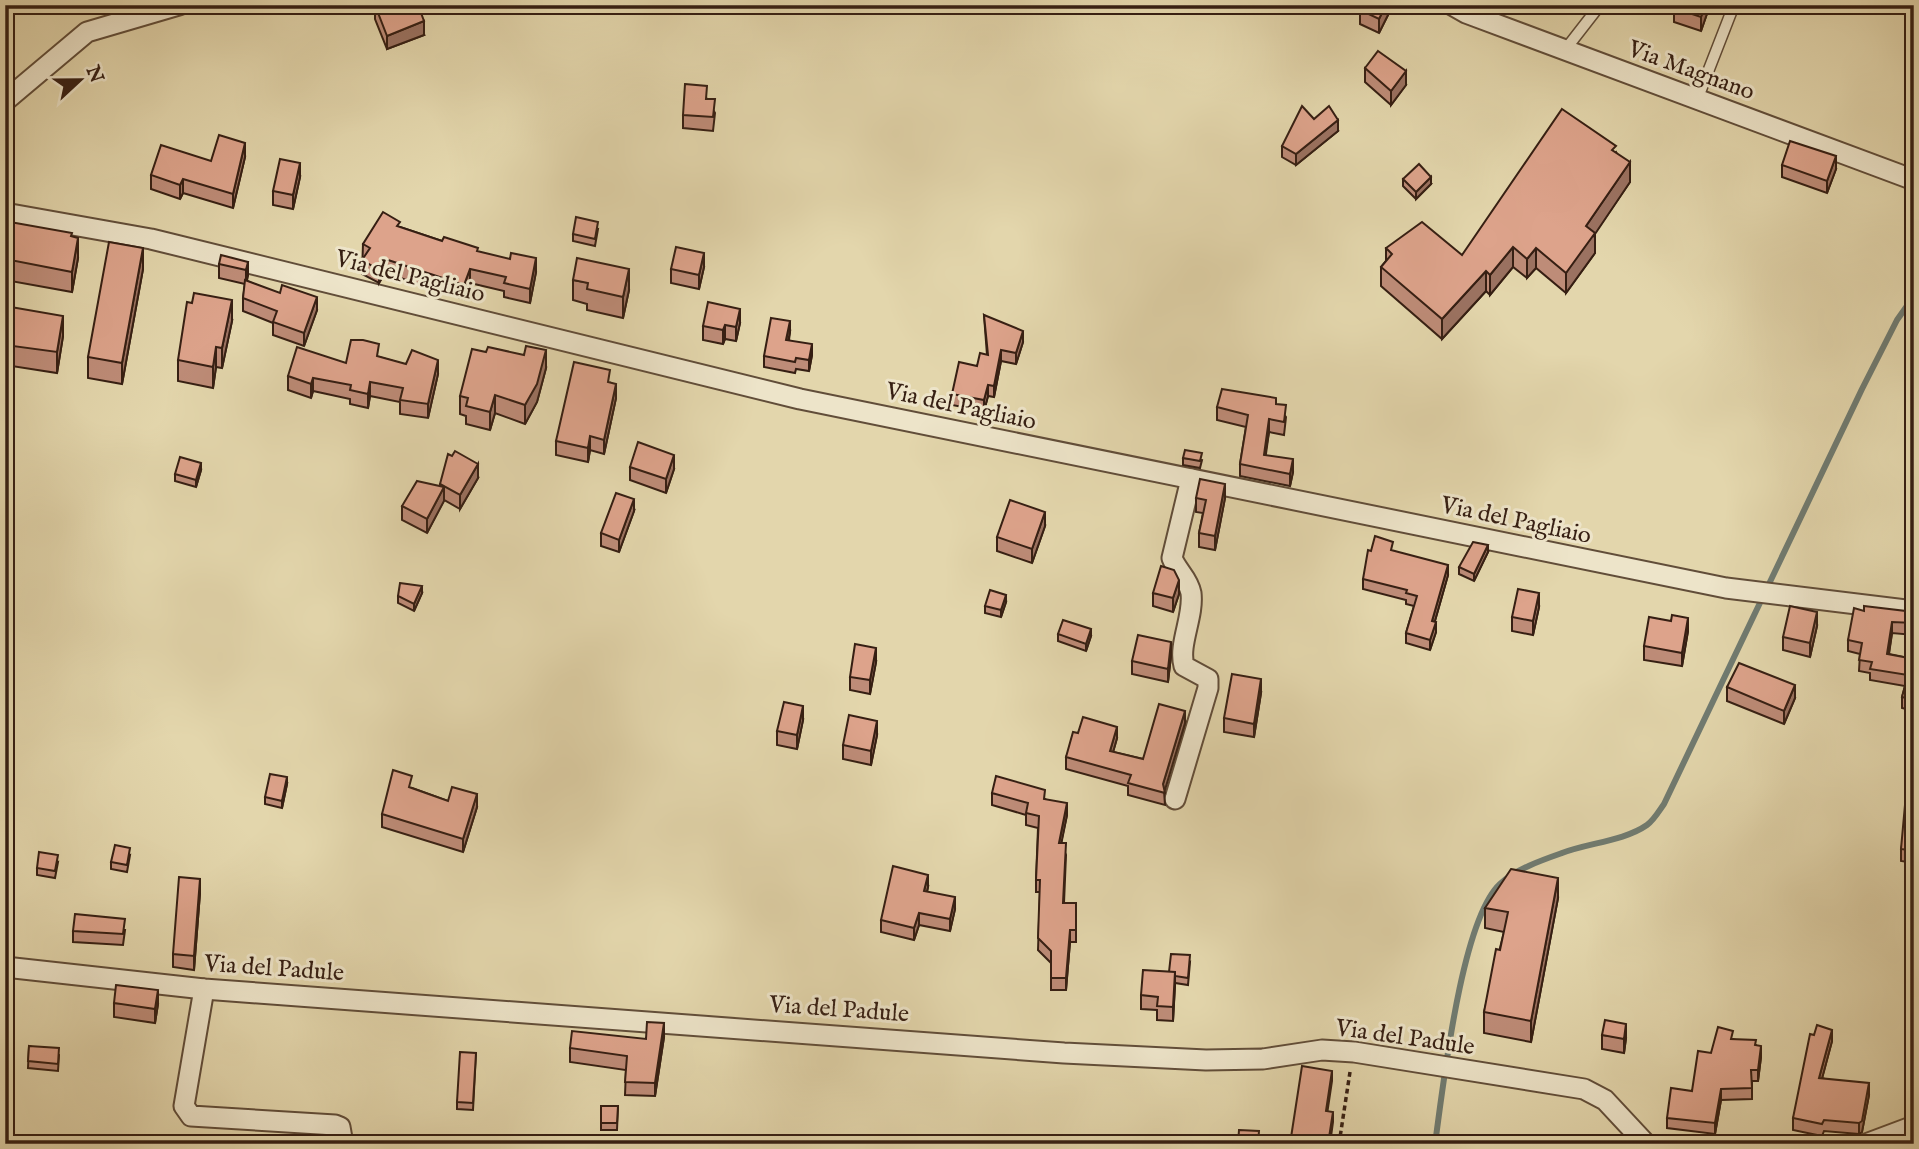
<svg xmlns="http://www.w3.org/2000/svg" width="1919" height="1149" font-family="'IM FELL English',serif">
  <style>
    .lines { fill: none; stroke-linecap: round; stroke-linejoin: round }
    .stream { stroke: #707b71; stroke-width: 6 }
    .lane-casing { stroke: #614d39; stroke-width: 13 }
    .street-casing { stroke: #614d39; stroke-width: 23 }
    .path { stroke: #361f13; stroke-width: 3.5; stroke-dasharray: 5 3.5; stroke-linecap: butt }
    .lane { stroke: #ede4c9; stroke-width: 10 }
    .street { stroke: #ede4c9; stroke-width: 19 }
    .wall { fill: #be8c78; stroke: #361f13; stroke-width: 2 }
    .shaded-wall { fill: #9b7261; stroke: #361f13; stroke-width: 2 }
    .building { fill: #dda38b; stroke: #361f13; stroke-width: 2 }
    .labels { text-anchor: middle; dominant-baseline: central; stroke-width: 6; stroke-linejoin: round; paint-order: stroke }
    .street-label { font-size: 24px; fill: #361f13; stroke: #ede4c9 }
  </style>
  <rect width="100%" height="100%" fill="#e3d6ac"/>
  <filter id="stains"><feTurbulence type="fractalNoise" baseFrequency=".00286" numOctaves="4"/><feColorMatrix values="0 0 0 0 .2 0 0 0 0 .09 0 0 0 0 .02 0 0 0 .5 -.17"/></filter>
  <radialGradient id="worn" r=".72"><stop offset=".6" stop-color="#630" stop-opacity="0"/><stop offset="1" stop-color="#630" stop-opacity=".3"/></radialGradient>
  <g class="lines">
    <path class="stream" d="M 1435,1144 C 1443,1088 1461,920 1500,884 C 1516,869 1542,860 1562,853 C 1588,843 1624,841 1647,825 C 1654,820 1659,811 1664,804 L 1862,389 L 1897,320 L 1914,296"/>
    <g class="lane-casing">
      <g id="lane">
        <polyline points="1565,50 1600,5"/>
        <polyline points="1697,100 1734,5"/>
      </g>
    </g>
    <g class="street-casing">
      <g id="street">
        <polyline points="1452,5 1466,13 1914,180"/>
        <polyline points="5,101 87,32 179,5"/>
        <polyline points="5,213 151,239 800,399 1726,588 1914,611"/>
        <path d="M 1175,799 L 1208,688 L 1208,679 L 1184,666 C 1178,644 1194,617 1191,593 C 1188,578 1177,571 1172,558 L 1191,479"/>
        <polyline points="5,967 204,989 1064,1053 1206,1060 1263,1059 1322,1050 1354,1052 1584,1089 1605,1100 1646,1144"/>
        <polyline points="204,989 184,1106 191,1116 335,1125 340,1127 343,1144"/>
        <polyline points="1866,1144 1914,1126"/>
      </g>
    </g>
    <polyline class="path" points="1339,1144 1350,1072"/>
    <use href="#lane" class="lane"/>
    <use href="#street" class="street"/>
  </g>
  <g class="wall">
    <polygon points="375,5 424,35 387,49 375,19"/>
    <polygon points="1362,5 1393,5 1379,33 1360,24 1360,10"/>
    <polygon points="1651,5 1710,5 1701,31 1674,22 1674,14 1651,7"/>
    <polygon points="1365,68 1406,85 1391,105 1365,82"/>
    <polygon points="707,99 715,113 713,131 683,128 683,115"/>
    <polygon points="1314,119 1338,131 1296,165 1282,157 1282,146"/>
    <polygon points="1616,152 1630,182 1595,233 1595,253 1566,293 1536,268 1527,278 1513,267 1490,295 1486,291 1442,339 1381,286 1381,267 1386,261 1386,248 1462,255"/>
    <polygon points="245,157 233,208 183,193 180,199 151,189 151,175 211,161"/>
    <polygon points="1782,165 1836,169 1827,193 1782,177"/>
    <polygon points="300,177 293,209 273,205 273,191"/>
    <polygon points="1403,179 1431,184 1416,199 1403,186"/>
    <polygon points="400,227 442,241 478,252 536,272 530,303 504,297 504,291 470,283 464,299 385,273 379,283 362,274 363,244"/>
    <polygon points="598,229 595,246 573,241 573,234"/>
    <polygon points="5,247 78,258 72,292 5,280"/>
    <polygon points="248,262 247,281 317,310 304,346 273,335 273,323 243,311 243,298 245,284 219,278 219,264"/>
    <polygon points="704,267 699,289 671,283 671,269"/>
    <polygon points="143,269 122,384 88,378 88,357"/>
    <polygon points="573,280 629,290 623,318 587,310 587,304 573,300"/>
    <polygon points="5,306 63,336 57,373 5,365"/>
    <polygon points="984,315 1023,342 1016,364 1001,361 994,397 988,396 984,411 952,405 952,394 987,355"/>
    <polygon points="232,321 222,368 216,367 213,388 178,381 178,360"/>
    <polygon points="740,323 736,341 725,339 723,344 703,340 703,326"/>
    <polygon points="790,332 789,340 812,355 809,371 796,369 795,373 764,367 764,356"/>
    <polygon points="379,357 438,374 428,418 400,414 400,402 370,396 368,408 350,404 350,399 313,391 311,398 288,390 288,376"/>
    <polygon points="546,368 537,402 525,424 495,413 490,430 466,424 466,416 460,414 460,396"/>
    <polygon points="610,383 616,398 604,454 590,450 588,462 556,455 556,441"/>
    <polygon points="1276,404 1286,417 1284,435 1269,432 1265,455 1293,472 1290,486 1240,476 1240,464 1246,427 1217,420 1217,407"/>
    <polygon points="1183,458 1202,460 1200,468 1183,465"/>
    <polygon points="630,467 674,469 666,493 630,480"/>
    <polygon points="201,470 196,487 175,481 175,474"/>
    <polygon points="478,478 460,509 444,500 427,533 402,520 402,506 440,487 440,484"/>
    <polygon points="1196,498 1225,498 1215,550 1199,547 1199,533 1203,513 1196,512"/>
    <polygon points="634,511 619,552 601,546 601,533"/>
    <polygon points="1045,526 1032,563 997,551 997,537"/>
    <polygon points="1393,551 1448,575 1435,621 1436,632 1430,650 1406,643 1406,633 1414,606 1406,604 1406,600 1363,589 1363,579"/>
    <polygon points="1488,552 1474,581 1459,574 1459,567"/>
    <polygon points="422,593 414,611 398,603 398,596"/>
    <polygon points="1153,593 1179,594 1173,612 1153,606"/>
    <polygon points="1006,602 1001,617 985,613 985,606"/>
    <polygon points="1539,607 1533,635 1512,631 1512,617"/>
    <polygon points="1864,611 1914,612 1914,635 1892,633 1889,654 1914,659 1914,711 1902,708 1902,697 1905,686 1870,680 1870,673 1859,671 1860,654 1848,651 1848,640"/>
    <polygon points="1671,621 1688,631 1682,666 1644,660 1644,646"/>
    <polygon points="1817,626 1810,657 1783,650 1783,637"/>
    <polygon points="1058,634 1091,636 1086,651 1058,641"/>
    <polygon points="1171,656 1168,682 1132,674 1132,661"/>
    <polygon points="876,662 870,694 850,690 850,677"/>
    <polygon points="1727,687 1795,698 1784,724 1727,701"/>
    <polygon points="1261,693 1254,737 1224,732 1224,718"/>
    <polygon points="803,720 797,749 777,745 777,731"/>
    <polygon points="1185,723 1164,791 1165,805 1128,795 1128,786 1066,769 1066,757 1078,733 1117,738 1113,752 1143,759"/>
    <polygon points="877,735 871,765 843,759 843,745"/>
    <polygon points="287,784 282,808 265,804 265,797"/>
    <polygon points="412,788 448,801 477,807 463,852 382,827 382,814"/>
    <polygon points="992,793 1045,799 1067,815 1061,843 1066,855 1064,903 1076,903 1076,942 1070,942 1066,990 1051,990 1051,963 1038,950 1040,892 1036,892 1036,880 1038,828 1026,825 1026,815 992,805"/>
    <polygon points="1914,796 1914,863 1901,861 1901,849"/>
    <polygon points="130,855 127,872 111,869 111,862"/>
    <polygon points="58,862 55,878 37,875 37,868"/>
    <polygon points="928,887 927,892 955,909 950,931 919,925 914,940 881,932 881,920"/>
    <polygon points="200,893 194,970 173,967 173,954"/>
    <polygon points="1558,898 1531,1042 1484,1033 1484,1012 1504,932 1485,928 1485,908"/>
    <polygon points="125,930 123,945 73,942 73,931"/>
    <polygon points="1190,962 1188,985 1175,983 1173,1021 1157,1020 1157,1010 1141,1009 1141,995 1169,972"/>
    <polygon points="114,1003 158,1004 155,1023 114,1017"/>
    <polygon points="1602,1035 1626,1038 1624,1053 1602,1049"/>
    <polygon points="664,1037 655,1096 625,1095 626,1070 570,1062 570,1048"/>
    <polygon points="1733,1039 1756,1045 1761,1057 1758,1081 1752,1081 1752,1099 1721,1100 1715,1134 1667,1128 1667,1118 1692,1091 1711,1053"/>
    <polygon points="1832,1041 1822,1078 1869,1095 1862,1132 1859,1134 1824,1131 1822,1136 1793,1130 1793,1118"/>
    <polygon points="29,1046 59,1055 58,1071 28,1068"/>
    <polygon points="1914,1049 1914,1084 1909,1083 1909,1069"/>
    <polygon points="476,1053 473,1110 457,1109 457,1102"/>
    <polygon points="601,1106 618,1106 617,1130 601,1130"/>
  </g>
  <g class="shaded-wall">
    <polygon points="1386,5 1393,5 1379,33 1379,19"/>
    <polygon points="1705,5 1710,5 1701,31 1701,17"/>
    <polygon points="424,21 424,35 387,49 387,36"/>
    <polygon points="1406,71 1406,85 1391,105 1391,91"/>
    <polygon points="1338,120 1338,131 1296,165 1296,154"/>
    <polygon points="245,143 245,157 233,208 233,194"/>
    <polygon points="1836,156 1836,169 1827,193 1827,181"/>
    <polygon points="1630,162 1630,182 1593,237 1595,233 1595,253 1566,293 1566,273 1586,226"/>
    <polygon points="300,163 300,177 293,209 293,195"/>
    <polygon points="1431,177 1431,184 1416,199 1416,192"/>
    <polygon points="183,179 183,193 180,199 180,185"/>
    <polygon points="78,238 78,258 72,292 72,272"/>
    <polygon points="1513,247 1513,267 1490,295 1490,275"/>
    <polygon points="143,248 143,269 122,384 122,363"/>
    <polygon points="1536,248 1536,268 1527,278 1527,259"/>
    <polygon points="704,253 704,267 699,289 699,275"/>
    <polygon points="536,258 536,272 530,303 530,289"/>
    <polygon points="385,259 385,273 379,283 379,269"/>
    <polygon points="248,262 248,276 246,284 246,270"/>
    <polygon points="470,269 470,283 464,299 464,285"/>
    <polygon points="629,269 629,290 623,318 623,297"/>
    <polygon points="1486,271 1486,291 1442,339 1442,319"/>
    <polygon points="317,297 317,310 304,346 304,333"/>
    <polygon points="232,300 232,321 222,368 222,348"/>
    <polygon points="740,309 740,323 736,341 736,327"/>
    <polygon points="63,316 63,336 57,373 57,352"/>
    <polygon points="790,321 790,332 786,351 786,340"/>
    <polygon points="725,325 725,339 723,344 723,330"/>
    <polygon points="1023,331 1023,342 1016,364 1016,353"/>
    <polygon points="812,344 812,355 809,371 809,360"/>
    <polygon points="216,347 216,367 213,388 213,367"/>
    <polygon points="546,350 546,368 537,402 525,424 525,405"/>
    <polygon points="1001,350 1001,361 994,397 994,386"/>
    <polygon points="438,360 438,374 428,418 428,404"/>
    <polygon points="313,378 313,391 311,398 311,384"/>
    <polygon points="370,382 370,396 368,408 368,394"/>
    <polygon points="616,384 616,398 604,454 604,440"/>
    <polygon points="988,385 988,396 984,411 984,400"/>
    <polygon points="495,395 495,413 490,430 490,412"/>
    <polygon points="1269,419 1269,432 1264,468 1264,455"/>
    <polygon points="590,436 590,450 588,462 588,448"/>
    <polygon points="674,455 674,469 666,493 666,479"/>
    <polygon points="1293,459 1293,472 1290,486 1290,474"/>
    <polygon points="201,463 201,470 196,487 196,480"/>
    <polygon points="478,464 478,478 460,509 460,495"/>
    <polygon points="1225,484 1225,498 1215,550 1215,536"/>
    <polygon points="444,487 444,501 427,533 427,519"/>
    <polygon points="634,499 634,511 619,552 619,540"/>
    <polygon points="1045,512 1045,526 1032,563 1032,549"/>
    <polygon points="1488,545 1488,552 1474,581 1474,574"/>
    <polygon points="1448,565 1448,575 1432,631 1432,621"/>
    <polygon points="1179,580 1179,594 1173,612 1173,598"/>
    <polygon points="422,586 422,593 414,611 414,604"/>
    <polygon points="1539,593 1539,607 1533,635 1533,621"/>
    <polygon points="1006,595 1006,602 1001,617 1001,610"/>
    <polygon points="1817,612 1817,626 1810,657 1810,643"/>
    <polygon points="1688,618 1688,631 1682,666 1682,653"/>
    <polygon points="1436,622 1436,632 1430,650 1430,640"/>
    <polygon points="1892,622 1892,633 1887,665 1887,654"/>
    <polygon points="1091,629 1091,636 1086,651 1086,644"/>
    <polygon points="1171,642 1171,656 1168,682 1168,669"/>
    <polygon points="876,648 876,662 870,694 870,680"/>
    <polygon points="1261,679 1261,693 1254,737 1254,724"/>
    <polygon points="1795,685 1795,698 1784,724 1784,711"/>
    <polygon points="803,706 803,720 797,749 797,735"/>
    <polygon points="1185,711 1185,723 1164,793 1163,784"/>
    <polygon points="877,721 877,735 871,765 871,751"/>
    <polygon points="1117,727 1117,738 1110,763 1110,751"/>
    <polygon points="287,777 287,784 282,808 282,801"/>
    <polygon points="477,794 477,807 463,852 463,839"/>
    <polygon points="1067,803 1067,815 1059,855 1059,843"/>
    <polygon points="928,875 928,887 924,903 924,891"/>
    <polygon points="1558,878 1558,898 1531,1042 1531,1021"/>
    <polygon points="200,879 200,893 194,970 194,956"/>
    <polygon points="955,897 955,909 950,931 950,919"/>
    <polygon points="919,913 919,925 914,940 914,928"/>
    <polygon points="1070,930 1070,942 1066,990 1066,978"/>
    <polygon points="1175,972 1175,986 1173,1021 1173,1007"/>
    <polygon points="158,990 158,1004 155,1023 155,1009"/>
    <polygon points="664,1023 664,1037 655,1096 655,1083"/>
    <polygon points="1626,1024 1626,1038 1624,1053 1624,1039"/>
    <polygon points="1832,1030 1832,1041 1819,1090 1819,1078"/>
    <polygon points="1761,1046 1761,1057 1758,1081 1758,1070"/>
    <polygon points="1332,1071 1332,1081 1326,1121 1326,1111"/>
    <polygon points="1869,1083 1869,1095 1862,1132 1859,1134 1859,1123"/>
    <polygon points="1721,1089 1721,1100 1715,1134 1715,1123"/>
    <polygon points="1333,1112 1333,1122 1330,1144 1328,1144"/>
  </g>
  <g class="building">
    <polygon points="375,5 418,5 424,21 387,36"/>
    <polygon points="1362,5 1386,5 1379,19 1360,10"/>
    <polygon points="1674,5 1705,5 1701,17 1674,8"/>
    <polygon points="1378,51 1406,71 1391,91 1365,68"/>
    <polygon points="685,84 707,86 706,99 715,99 713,117 683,115"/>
    <polygon points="1302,106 1314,119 1329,106 1338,120 1296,154 1282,146"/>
    <polygon points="1562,109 1616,146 1612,150 1630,162 1586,226 1595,233 1566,273 1536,248 1527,259 1513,247 1490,275 1486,271 1442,319 1381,267 1392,254 1386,248 1422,222 1462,255"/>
    <polygon points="219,135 245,143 233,194 183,179 180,185 151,175 161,145 211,161"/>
    <polygon points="1790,141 1836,156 1827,181 1782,165"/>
    <polygon points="280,159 300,163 293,195 273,191"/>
    <polygon points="1419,164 1431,177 1416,192 1403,179"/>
    <polygon points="383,212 400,222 397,226 442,241 444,237 478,248 477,251 510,259 511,253 536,258 530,289 504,283 506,277 470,269 464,285 385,259 379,269 376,268 362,260 370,248 363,244"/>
    <polygon points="576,217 598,222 595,239 573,234"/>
    <polygon points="10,222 72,233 71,236 78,238 72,272 5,259 5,247"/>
    <polygon points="109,242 143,248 122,363 88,357"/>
    <polygon points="676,247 704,253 699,275 671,269"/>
    <polygon points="221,255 248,262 246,270 219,264"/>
    <polygon points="577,258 629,269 623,297 587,289 588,283 573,280"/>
    <polygon points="245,280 280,293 282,285 317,297 304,333 273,322 277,311 243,298"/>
    <polygon points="194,293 232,300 222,348 216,347 213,367 178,360 187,302 192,303"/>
    <polygon points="708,302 740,309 736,327 725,325 723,330 703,326"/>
    <polygon points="5,306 63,316 57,352 5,345"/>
    <polygon points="984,315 1023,331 1016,353 1001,350 994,386 988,385 984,400 952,394 959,362 977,366 980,353 988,355"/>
    <polygon points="771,318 790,321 786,340 812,344 809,360 796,358 795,362 764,356"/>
    <polygon points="351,340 363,340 379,344 377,356 406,364 412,350 438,360 428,404 400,400 403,388 370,382 368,394 350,390 351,385 313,378 311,384 288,376 297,347 346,363"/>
    <polygon points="526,346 546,350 537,384 525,405 495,395 490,412 466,406 468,398 460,396 472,349 486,352 488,347 524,355"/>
    <polygon points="574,362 610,370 608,382 616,384 604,440 590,436 588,448 556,441"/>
    <polygon points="1222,389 1276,398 1276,404 1286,405 1284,422 1269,419 1264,455 1293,459 1290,474 1240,464 1248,415 1217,407"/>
    <polygon points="638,442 674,455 666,479 630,467"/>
    <polygon points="1185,450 1202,453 1200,461 1183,458"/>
    <polygon points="455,451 478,464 460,495 440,484 448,454 452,456"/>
    <polygon points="180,457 201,463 196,480 175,474"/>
    <polygon points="1200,479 1225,484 1215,536 1199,533 1206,500 1196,498"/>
    <polygon points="417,481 444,487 427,519 402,506"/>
    <polygon points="616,493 634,499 619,540 601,533"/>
    <polygon points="1010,500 1045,512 1032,549 997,537"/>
    <polygon points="1375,536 1393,542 1391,550 1448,565 1432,621 1436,622 1430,640 1406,633 1417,596 1406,593 1407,590 1363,579 1368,550 1371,551"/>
    <polygon points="1473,542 1488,545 1474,574 1459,567"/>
    <polygon points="1161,566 1174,570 1179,580 1173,598 1153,593"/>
    <polygon points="400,583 422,586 414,604 398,596"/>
    <polygon points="1518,589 1539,593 1533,621 1512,617"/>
    <polygon points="990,590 1006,595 1001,610 985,606"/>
    <polygon points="1790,606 1817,612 1810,643 1783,637"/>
    <polygon points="1864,606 1914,612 1914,623 1892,622 1887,654 1914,659 1914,700 1902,697 1908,675 1870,669 1872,662 1859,660 1862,643 1848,640 1854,608 1864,611"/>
    <polygon points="1672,615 1688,618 1682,653 1644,646 1649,617 1671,621"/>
    <polygon points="1063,620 1091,629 1086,644 1058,634"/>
    <polygon points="1138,635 1171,642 1168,669 1132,661"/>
    <polygon points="855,644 876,648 870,680 850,677"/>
    <polygon points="1739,663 1795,685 1784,711 1727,687"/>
    <polygon points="1232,674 1261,679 1254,724 1224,718"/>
    <polygon points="784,702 803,706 797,735 777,731"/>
    <polygon points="1159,704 1185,711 1163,784 1165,793 1128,783 1131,775 1066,757 1073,732 1078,733 1083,717 1117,727 1110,751 1143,759"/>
    <polygon points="849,715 877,721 871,751 843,745"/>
    <polygon points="393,770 412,776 409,787 448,801 452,787 477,794 463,839 382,814"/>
    <polygon points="270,774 287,777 282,801 265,797"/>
    <polygon points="996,776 1045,790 1044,799 1067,803 1059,843 1066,843 1063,903 1076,903 1076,930 1070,930 1066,978 1051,978 1051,951 1038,938 1040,880 1036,880 1039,816 1026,813 1028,803 992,793"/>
    <polygon points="1906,794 1914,796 1914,851 1901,849"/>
    <polygon points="115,845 130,848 127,865 111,862"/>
    <polygon points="39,852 58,855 55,871 37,868"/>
    <polygon points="893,866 928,875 924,891 955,897 950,919 919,913 914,928 881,920"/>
    <polygon points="1511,869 1558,878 1531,1021 1484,1012 1496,949 1500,950 1508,912 1485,908"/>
    <polygon points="179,877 200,879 194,956 173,954"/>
    <polygon points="75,914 125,919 123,934 73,931"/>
    <polygon points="1171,954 1190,955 1188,978 1175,976 1175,972 1169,972"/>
    <polygon points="1143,970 1175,972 1173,1007 1157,1006 1158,997 1141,995"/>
    <polygon points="116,985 158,990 155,1009 114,1003"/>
    <polygon points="1605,1020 1626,1024 1624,1039 1602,1035"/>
    <polygon points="647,1022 664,1023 655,1083 625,1082 627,1056 570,1048 572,1031 646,1039"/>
    <polygon points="1817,1025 1832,1030 1819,1078 1869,1083 1862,1121 1859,1123 1824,1120 1822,1124 1793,1118 1810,1034 1814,1035"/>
    <polygon points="1718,1027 1733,1031 1731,1039 1756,1040 1755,1045 1761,1046 1758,1070 1751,1070 1752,1088 1721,1089 1715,1123 1667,1118 1671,1088 1692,1091 1698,1051 1711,1053"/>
    <polygon points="29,1046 59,1048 58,1064 28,1061"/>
    <polygon points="1914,1049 1914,1070 1909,1069"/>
    <polygon points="460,1052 476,1053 473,1103 457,1102"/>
    <polygon points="1302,1066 1332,1071 1326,1111 1333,1112 1328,1144 1290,1144"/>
    <polygon points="601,1106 618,1106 617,1123 601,1123"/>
    <polygon points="1239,1130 1259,1131 1258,1144 1238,1144"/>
  </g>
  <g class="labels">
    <g class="street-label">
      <text transform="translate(1691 71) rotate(20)">Via Magnano</text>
      <text transform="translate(410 277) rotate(14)">Via del Pagliaio</text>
      <text transform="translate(961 407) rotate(12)">Via del Pagliaio</text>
      <text transform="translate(1516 521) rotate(12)">Via del Pagliaio</text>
      <text transform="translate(274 969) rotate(4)">Via del Padule</text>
      <text transform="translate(839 1010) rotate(4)">Via del Padule</text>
      <text transform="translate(1405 1038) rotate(8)">Via del Padule</text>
    </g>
  </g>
  <rect width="1919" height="1149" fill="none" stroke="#e3d6ac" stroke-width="28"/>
  <rect x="7" y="7" width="1905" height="1135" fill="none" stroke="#361f13" stroke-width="3.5"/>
  <rect x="14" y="14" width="1891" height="1121" fill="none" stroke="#361f13" stroke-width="2"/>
  <g transform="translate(80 80) rotate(68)" stroke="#ede4c9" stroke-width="5" paint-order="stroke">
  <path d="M0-5L12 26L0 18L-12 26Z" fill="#361f13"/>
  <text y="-10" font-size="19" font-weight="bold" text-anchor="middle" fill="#361f13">N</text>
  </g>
  <rect width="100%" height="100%" filter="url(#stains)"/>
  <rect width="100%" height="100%" fill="url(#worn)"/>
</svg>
